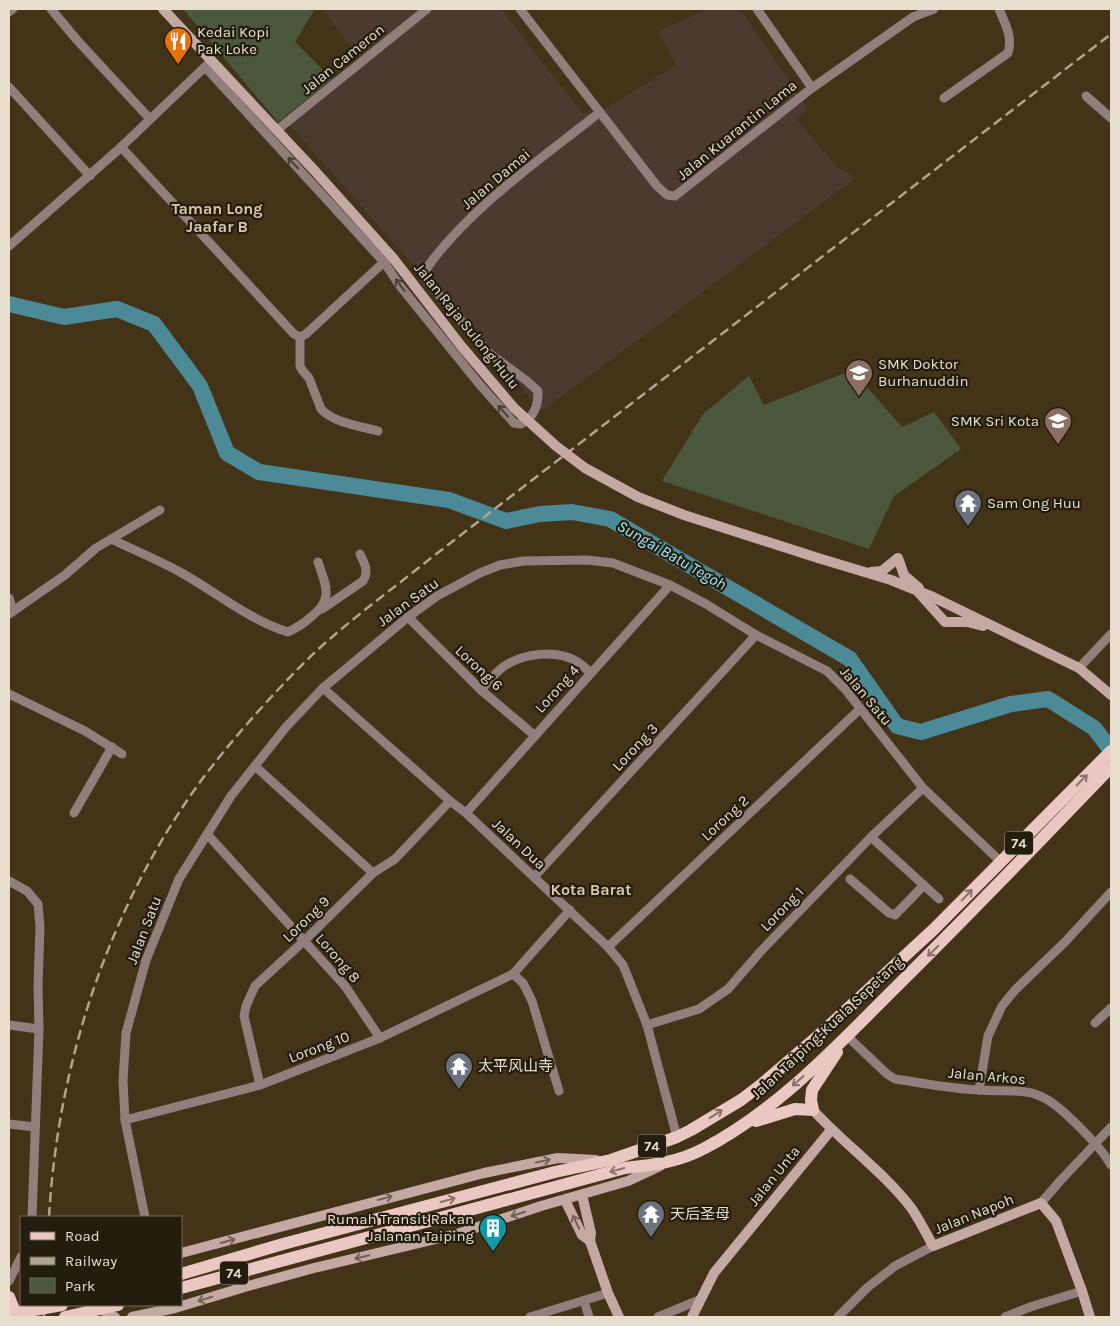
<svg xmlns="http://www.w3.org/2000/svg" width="1120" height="1326" font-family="Karla,'Noto Sans SC',sans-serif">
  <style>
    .industrial { fill: #4c3a30 }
    .green { fill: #4b583d }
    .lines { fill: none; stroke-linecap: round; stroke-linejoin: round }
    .river { stroke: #4c8a97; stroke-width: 16 }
    .street { stroke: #917f7d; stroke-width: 9 }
    .secondary { stroke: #c4a8a4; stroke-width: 10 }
    .primary { stroke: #ebc7c3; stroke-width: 12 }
    .rail { stroke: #b0a590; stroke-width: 2.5; stroke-dasharray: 10 5; stroke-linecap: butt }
    .secondary-bridge { stroke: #c4a8a4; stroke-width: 10 }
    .primary-bridge { stroke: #ebc7c3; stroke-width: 12 }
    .oneway { stroke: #4a3f36 }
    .oneway2 { stroke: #87726a }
    .oneway3 { stroke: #74625a }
    .labels { text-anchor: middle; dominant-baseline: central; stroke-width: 4.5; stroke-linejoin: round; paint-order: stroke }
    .shield { fill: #231d10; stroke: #aca494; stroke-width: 1 }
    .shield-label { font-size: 14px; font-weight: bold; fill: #e7decd }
    .poi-label { font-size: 15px; fill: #e7decd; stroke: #231d10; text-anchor: start }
    .street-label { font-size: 15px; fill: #e7decd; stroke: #231d10 }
    .neighbourhood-label { font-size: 16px; font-weight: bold; fill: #dac8a7; stroke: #231d10 }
    .water-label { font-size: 16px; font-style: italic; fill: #a1edfd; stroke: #231d10 }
  </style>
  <rect width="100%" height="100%" fill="#433417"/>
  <polygon class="industrial" points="322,9 501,9 582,113 600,112 676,65 658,31 709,9 740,9 808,109 796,119 836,166 856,178 542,411 287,122 362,61"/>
  <g class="green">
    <polygon points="183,9 315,9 295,42 332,79 278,122"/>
    <polygon points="852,370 902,427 934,412 961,449 894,496 869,549 662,481 703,414 749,376 764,405"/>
  </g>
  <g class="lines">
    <polyline class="river" points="9,304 64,317 117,309 154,324 200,386 227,453 259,472 449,500 506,521 540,514 572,512 610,519 850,659 897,726 921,732 1011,704 1048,699 1094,728 1111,750"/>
    <g class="street">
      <polyline points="51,9 77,40 150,119"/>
      <polyline points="520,9 657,186 667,195 675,196 812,88 913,17 934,9"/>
      <polyline points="757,9 812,88"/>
      <polyline points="9,12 13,9"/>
      <path d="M 205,67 L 384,262 L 400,286 L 480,385 L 514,423 L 521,424 C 535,416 538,406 538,391 L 527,381 L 489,353 L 425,279 L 424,272 C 466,210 541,159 600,112"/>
      <polyline points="9,87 90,176"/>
      <polyline points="1086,96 1111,118"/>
      <path d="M 944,98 L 1008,53 C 1013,36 1005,24 999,9"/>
      <polyline points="277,130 427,9"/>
      <polyline points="121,147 294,334 300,337 306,334 384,262"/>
      <polyline points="9,246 118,150 208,64"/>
      <path d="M 300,337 L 300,366 L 302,370 L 309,378 L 321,409 C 334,423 360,426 378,431"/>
      <path d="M 111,539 C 134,550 158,560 180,572 C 216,592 249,620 288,632 C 297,628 304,623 311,617 C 334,599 326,586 318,562"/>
      <polyline points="9,598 13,610"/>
      <path d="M 322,609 L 363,581 C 369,571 365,564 360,554"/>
      <polyline points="9,614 65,575 96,548 160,510"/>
      <polyline points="408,617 481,690 534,735"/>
      <polyline points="1079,668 1111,634"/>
      <polyline points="323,688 450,801 466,813 608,947 623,965 647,1025 677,1137"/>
      <path d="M 481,690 C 488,682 495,673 503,667 C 523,653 556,649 578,662 C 582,665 586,669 590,672"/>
      <polyline points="9,694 85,731 122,754"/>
      <polyline points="255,766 373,873"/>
      <polyline points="74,813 112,747"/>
      <polyline points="466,813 670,585"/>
      <polyline points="207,834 345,986 380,1038"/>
      <polyline points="871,837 939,899"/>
      <polyline points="534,877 756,635"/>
      <polyline points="850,879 889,913 895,915 924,885"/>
      <polyline points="9,881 27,891 38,904 40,927 38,986 39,1029 32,1217"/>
      <polyline points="608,947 860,709"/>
      <polyline points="513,974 523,983 532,1001 559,1091"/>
      <polyline points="1095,1023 1111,1008"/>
      <polyline points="9,1025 39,1029"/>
      <polyline points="647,1025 699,1009 728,989 762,950 871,837 923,788"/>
      <path d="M 847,1036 L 887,1074 L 895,1079 C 923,1083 951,1089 979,1090 C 999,1092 1021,1088 1040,1096 C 1059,1103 1101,1147 1111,1165"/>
      <polyline points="260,1085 244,1016 246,1006 255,986 305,940 373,873 395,859 450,801"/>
      <polyline points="979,1090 988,1036 1002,1006 1015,990 1065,942 1111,892"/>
      <polyline points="125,1120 260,1085 380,1038 513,974 570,910"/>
      <polyline points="9,1124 35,1127"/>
      <polyline points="1041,1203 1060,1181 1111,1127"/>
      <polyline points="145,1217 125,1120 123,1080 126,1033 146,960 179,879 231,796 286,727 323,688 408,617 437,596 480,573 500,565 524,561 587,560 613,563 670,585 706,604 756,635 827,671 845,689 923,788 1000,861"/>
      <polyline points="9,1281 21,1257"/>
      <polyline points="584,1301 589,1317"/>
      <polyline points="530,1317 608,1293"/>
      <polyline points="658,1317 699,1300"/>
      <polyline points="838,1317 868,1287 895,1266 933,1246"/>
      <polyline points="1005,1317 1030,1307 1082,1291"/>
    </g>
    <g class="secondary">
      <polyline points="163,9 314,170 393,258"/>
      <polyline points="818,558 891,580 933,597 1079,668 1111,695"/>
      <polyline points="871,572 882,571 898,558 904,575 919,588"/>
      <polyline points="919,593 945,622 967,622 983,626"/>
      <path d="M 813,1110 C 844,1144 885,1173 912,1209 C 920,1221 926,1233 933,1246 L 1041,1203 L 1056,1221 L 1082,1291 L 1090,1317"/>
      <polyline points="582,1195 591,1233 590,1241 608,1293 619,1317"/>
      <polyline points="565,1200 582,1235 590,1241"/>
      <polyline points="181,1253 484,1173 558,1158 596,1160"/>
      <polyline points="98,1305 108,1314 115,1317"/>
      <polyline points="132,1317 175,1308 248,1286 314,1268 457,1234 541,1206 628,1181 660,1166"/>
      <polyline points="692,1317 714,1273 831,1130"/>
    </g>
    <g class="primary">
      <polyline points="756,1121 795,1109 813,1110 811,1100 812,1090 837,1052"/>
      <polyline points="181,1274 283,1244 555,1172 611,1160 677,1137 691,1130 741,1100 762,1084 819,1035 933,930 1111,751"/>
      <path d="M 181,1288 L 625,1168 C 654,1165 679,1162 705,1148 C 777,1110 835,1048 892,991 C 966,918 1039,842 1111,767"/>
      <polyline points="9,1297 17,1317"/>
    </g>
    <g class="rail">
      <path d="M 49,1217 C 58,1061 110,904 203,778 C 231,741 262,706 294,673 C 335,630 385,595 431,558 L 1111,34"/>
      <polyline points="44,1317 45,1305"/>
    </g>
    <polyline class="secondary-bridge" points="393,258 462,347 514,408 556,446 585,468 638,497 684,515 818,558"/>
    <g class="primary-bridge">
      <polyline points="9,1313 34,1310 62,1305"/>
      <polyline points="65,1317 118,1305"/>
    </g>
  </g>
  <defs><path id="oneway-shaft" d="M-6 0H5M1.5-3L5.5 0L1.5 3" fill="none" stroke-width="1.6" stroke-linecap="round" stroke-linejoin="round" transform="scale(1.25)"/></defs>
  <g class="oneway">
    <use href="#oneway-shaft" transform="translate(293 163) rotate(-133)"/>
    <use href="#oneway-shaft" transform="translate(400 285) rotate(-127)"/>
    <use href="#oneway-shaft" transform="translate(503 411) rotate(-132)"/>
  </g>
  <g class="oneway2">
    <use href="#oneway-shaft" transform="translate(1082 780) rotate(-45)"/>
    <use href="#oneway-shaft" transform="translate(967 895) rotate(-46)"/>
    <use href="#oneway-shaft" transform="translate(933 951) rotate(135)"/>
    <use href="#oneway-shaft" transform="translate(798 1081) rotate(139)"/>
    <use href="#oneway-shaft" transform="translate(716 1114) rotate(-33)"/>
    <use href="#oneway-shaft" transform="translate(617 1170) rotate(165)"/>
    <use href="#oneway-shaft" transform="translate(448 1200) rotate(-15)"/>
  </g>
  <g class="oneway3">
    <use href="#oneway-shaft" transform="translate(543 1161) rotate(-11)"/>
    <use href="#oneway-shaft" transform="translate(385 1198) rotate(-15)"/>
    <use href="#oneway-shaft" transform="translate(518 1214) rotate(162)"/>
    <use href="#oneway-shaft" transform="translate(576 1222) rotate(-115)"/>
    <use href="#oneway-shaft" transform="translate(228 1241) rotate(-16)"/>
    <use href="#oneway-shaft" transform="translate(362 1257) rotate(166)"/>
    <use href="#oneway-shaft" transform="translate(205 1299) rotate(163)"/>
  </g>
  <defs>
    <g id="restaurant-pin" transform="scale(1.4375)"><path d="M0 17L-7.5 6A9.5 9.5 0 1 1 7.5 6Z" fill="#e8710a" stroke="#231d10"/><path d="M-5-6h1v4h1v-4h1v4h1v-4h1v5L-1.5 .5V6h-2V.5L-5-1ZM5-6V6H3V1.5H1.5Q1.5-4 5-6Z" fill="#fff"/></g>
    <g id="school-pin" transform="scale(1.4375)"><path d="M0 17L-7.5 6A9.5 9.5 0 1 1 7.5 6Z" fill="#8d6e63" stroke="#231d10"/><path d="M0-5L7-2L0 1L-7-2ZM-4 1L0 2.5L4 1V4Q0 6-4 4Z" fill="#fff"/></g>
    <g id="temple-pin" transform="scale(1.4375)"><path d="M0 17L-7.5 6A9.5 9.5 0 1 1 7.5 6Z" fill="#6b7280" stroke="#231d10"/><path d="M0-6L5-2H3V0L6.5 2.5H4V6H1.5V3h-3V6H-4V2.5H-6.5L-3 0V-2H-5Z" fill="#fff"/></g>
    <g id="building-pin" transform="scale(1.4375)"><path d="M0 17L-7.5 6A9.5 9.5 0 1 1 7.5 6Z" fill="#0f9aa8" stroke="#231d10"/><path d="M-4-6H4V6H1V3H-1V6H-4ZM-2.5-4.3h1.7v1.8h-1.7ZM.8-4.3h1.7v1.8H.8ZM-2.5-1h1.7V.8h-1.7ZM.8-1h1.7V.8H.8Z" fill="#fff"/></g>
  </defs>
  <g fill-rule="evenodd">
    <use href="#restaurant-pin" x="178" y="41"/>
    <use href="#school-pin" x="859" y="373"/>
    <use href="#school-pin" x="1058" y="421"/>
    <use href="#temple-pin" x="968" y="503"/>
    <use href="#temple-pin" x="459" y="1066"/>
    <use href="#temple-pin" x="651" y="1214"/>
    <use href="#building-pin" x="493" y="1228"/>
  </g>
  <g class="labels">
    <g class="shield">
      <rect x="1005" y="831.5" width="28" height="23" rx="4"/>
      <rect x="638" y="1134.5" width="28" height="23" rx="4"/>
      <rect x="220" y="1261.5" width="28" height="23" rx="4"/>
    </g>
    <g class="shield-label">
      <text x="1019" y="843">74</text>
      <text x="652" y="1146">74</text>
      <text x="234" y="1273">74</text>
    </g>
    <g class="poi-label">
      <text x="197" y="32">Kedai Kopi<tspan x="197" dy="17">Pak Loke</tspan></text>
      <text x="878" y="364">SMK Doktor<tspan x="878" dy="17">Burhanuddin</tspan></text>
      <text x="1039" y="421" text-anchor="end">SMK Sri Kota</text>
      <text x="987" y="503">Sam Ong Huu</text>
      <text x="478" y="1066">太平风山寺</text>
      <text x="670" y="1214">天后圣母</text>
      <text x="474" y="1219" text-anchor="end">Rumah Transit Rakan<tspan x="474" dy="17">Jalanan Taiping</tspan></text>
    </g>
    <g class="street-label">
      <text transform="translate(343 59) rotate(-39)">Jalan Cameron</text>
      <text transform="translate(737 130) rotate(-39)">Jalan Kuarantin Lama</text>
      <text transform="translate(496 179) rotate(-40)">Jalan Damai</text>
      <text transform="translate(467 326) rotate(51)">Jalan Raja Sulong Hulu</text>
      <text transform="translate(408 602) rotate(-36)">Jalan Satu</text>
      <text transform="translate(479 668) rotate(43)">Lorong 6</text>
      <text transform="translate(557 689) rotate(-48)">Lorong 4</text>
      <text transform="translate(866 696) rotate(50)">Jalan Satu</text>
      <text transform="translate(635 747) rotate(-47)">Lorong 3</text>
      <text transform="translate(725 818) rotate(-43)">Lorong 2</text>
      <text transform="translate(519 844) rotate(43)">Jalan Dua</text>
      <text transform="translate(782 909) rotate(-46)">Lorong 1</text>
      <text transform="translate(306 919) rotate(-44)">Lorong 9</text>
      <text transform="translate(144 930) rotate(-69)">Jalan Satu</text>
      <text transform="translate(338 958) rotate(49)">Lorong 8</text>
      <text transform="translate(827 1028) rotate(-43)">Jalan Taiping-Kuala Sepetang</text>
      <text transform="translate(319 1047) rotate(-21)">Lorong 10</text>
      <text transform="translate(987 1076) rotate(5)">Jalan Arkos</text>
      <text transform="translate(774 1176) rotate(-51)">Jalan Unta</text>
      <text transform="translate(974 1214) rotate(-22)">Jalan Napoh</text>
    </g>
    <g class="neighbourhood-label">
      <text x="217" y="208">Taman Long<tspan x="217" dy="18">Jaafar B</tspan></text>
      <text x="591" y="889">Kota Barat</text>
    </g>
    <g class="water-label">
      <text transform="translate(672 555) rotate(30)">Sungai Batu Tegoh</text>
    </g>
  </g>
  <rect width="1120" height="1326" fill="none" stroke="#e7decd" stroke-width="20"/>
  <rect x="20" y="1216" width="162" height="90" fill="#231d10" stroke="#716a5c"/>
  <rect x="30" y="1232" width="25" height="8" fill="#ebc7c3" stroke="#716a5c"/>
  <text x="65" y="1241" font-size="15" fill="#e7decd">Road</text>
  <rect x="30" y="1257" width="25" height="8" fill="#b0a590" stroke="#716a5c"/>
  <text x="65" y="1266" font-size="15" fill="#e7decd">Railway</text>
  <rect x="30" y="1278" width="25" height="15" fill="#4b583d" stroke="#716a5c"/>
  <text x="65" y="1291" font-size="15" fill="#e7decd">Park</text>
</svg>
